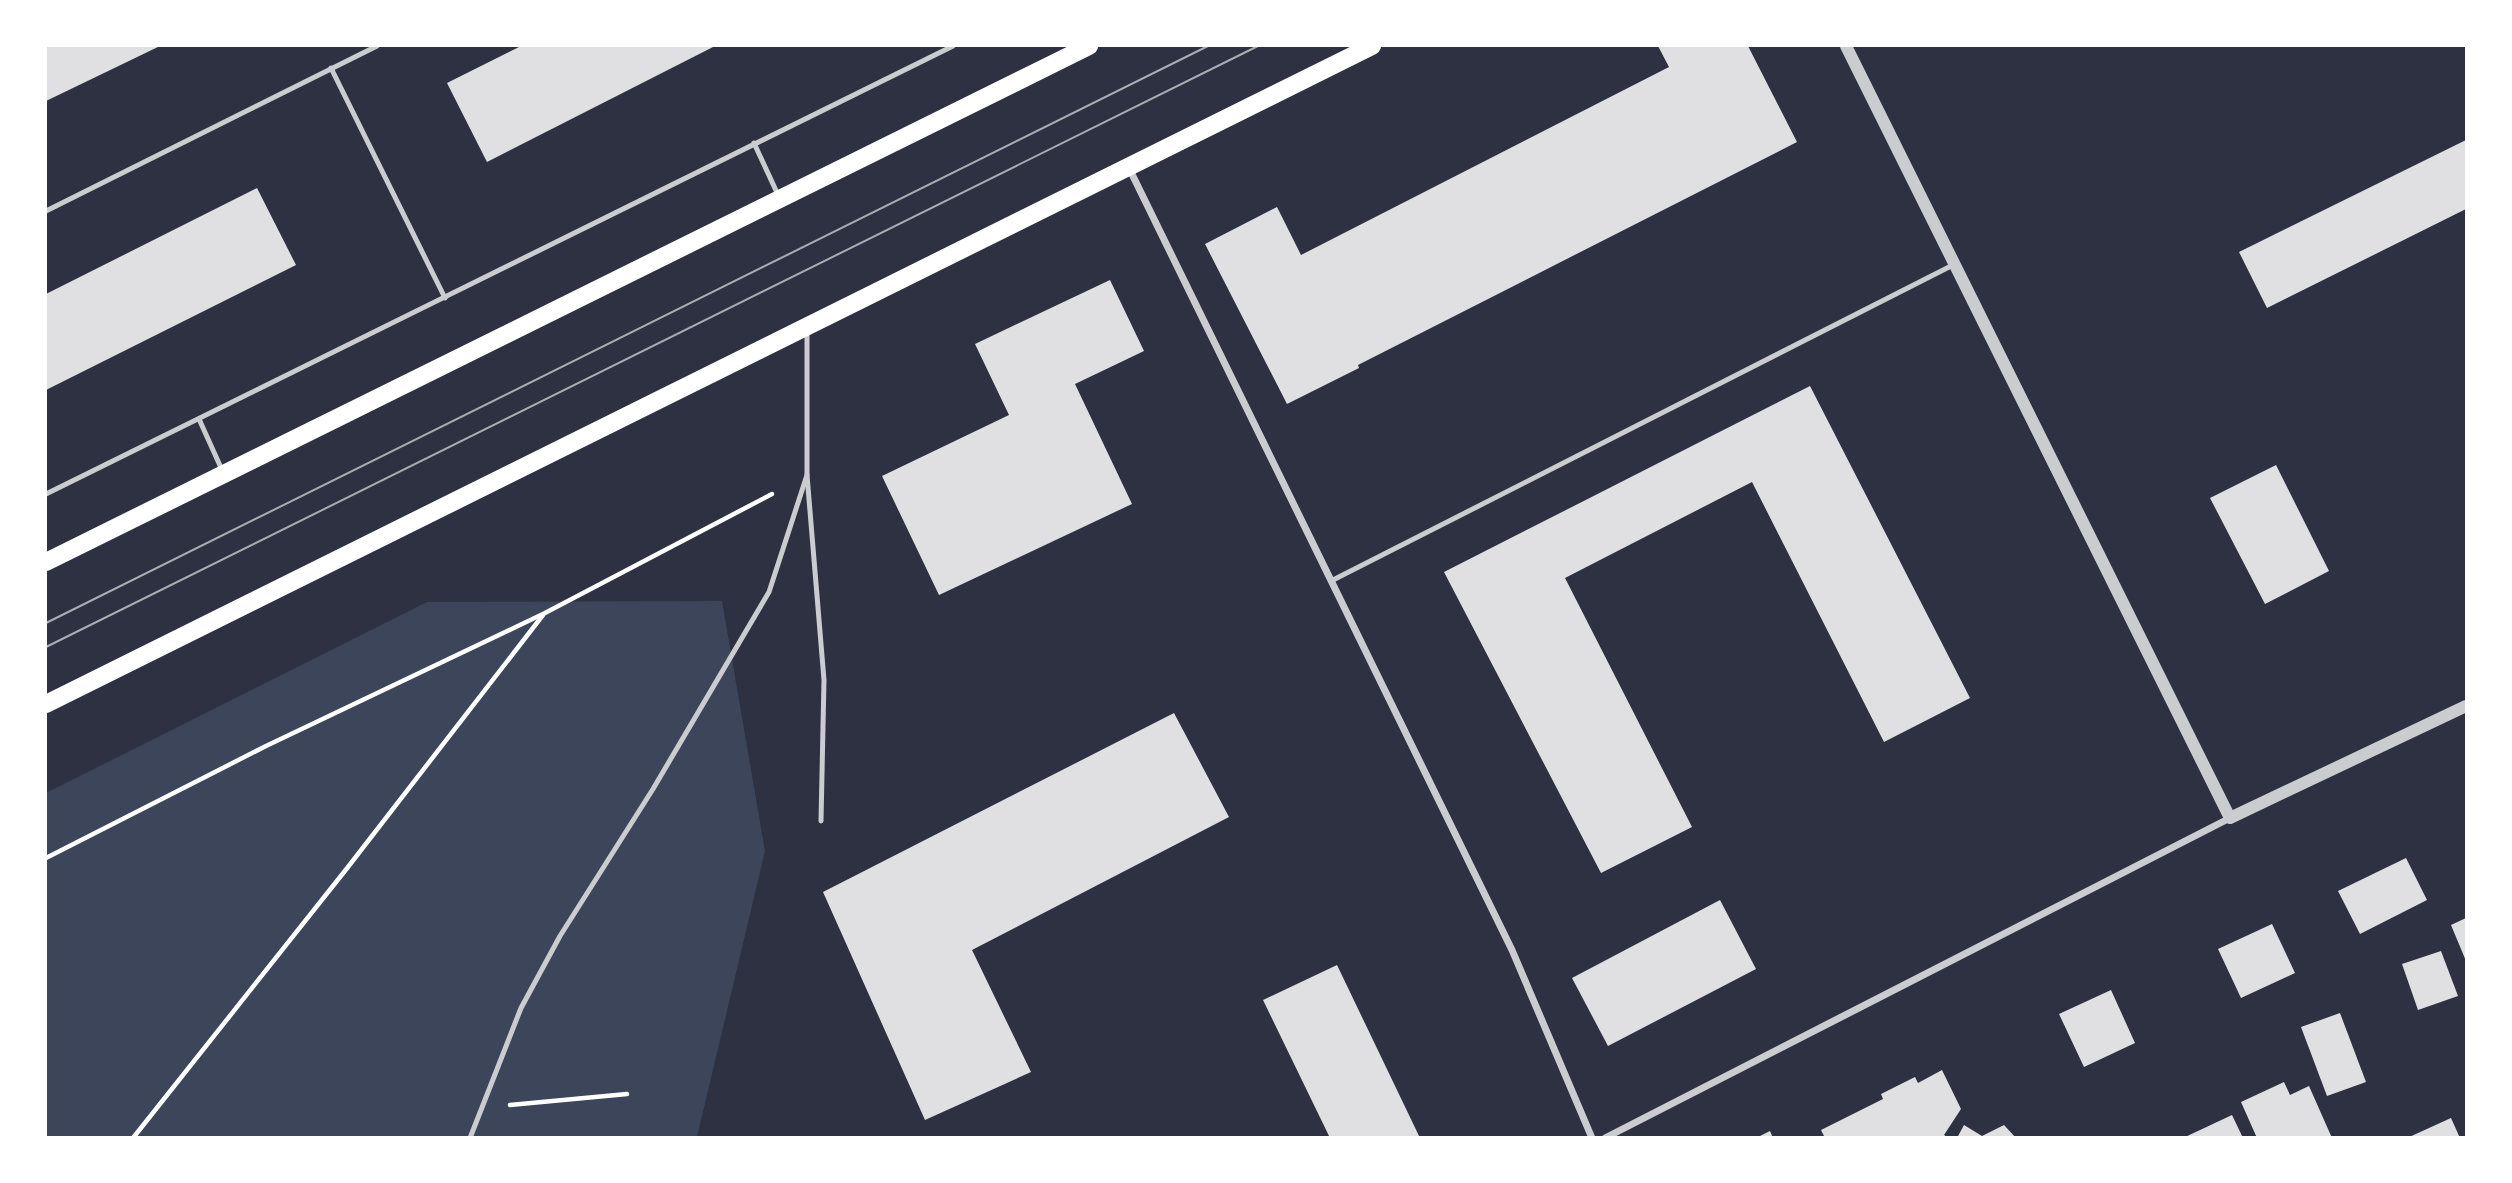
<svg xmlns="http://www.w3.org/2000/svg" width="2512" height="1183" font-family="'Fira Sans Condensed',sans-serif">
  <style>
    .green { fill: #3c4559 }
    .building { fill: #e0e0e3 }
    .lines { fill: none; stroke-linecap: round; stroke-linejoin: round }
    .path { stroke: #fff; stroke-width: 4.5 }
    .service { stroke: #caccd0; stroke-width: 5 }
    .minor { stroke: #caccd0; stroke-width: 7 }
    .tertiary { stroke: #caccd0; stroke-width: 12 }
    .primary { stroke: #fff; stroke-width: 18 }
    .tram { stroke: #abadb3; stroke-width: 2 }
  </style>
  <rect width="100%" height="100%" fill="#2d3142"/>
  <polygon class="green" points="722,601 765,851 697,1137 46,1138 46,793 427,602"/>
  <g class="building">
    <polygon points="46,46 160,46 46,101"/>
    <polygon points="521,46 715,46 487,162 447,83"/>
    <polygon points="1658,46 1748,46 1797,142 1358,365 1359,368 1287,404 1205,244 1277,207 1301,255 1669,67"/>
    <polygon points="2466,140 2466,209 2267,308 2239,252"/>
    <polygon points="257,188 296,265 46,390 46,294"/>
    <polygon points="1110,280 1144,351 1075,384 1132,504 939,595 882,476 1009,415 975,344"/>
    <polygon points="1810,386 1970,698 1884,742 1752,482 1565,578 1692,827 1601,873 1444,572"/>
    <polygon points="2276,465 2329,571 2265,604 2210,498"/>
    <polygon points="1174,713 1229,817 972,950 1031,1072 925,1120 823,892"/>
    <polygon points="2406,858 2427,900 2360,934 2338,891"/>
    <polygon points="1720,900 1756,969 1608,1046 1572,978"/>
    <polygon points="2466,918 2466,961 2451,925"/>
    <polygon points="2272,924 2295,973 2241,998 2218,949"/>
    <polygon points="2441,951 2458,996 2418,1010 2402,964"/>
    <polygon points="1337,965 1420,1138 1330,1138 1263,1000"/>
    <polygon points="2111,990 2135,1043 2084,1067 2059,1014"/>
    <polygon points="2340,1013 2366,1082 2327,1096 2301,1027"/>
    <polygon points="1942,1070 1961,1109 1944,1135 1949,1138 1825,1138 1821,1130 1883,1099 1881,1094 1915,1077 1918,1083"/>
    <polygon points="2284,1082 2290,1095 2309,1086 2332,1138 2257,1138 2241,1102"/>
    <polygon points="2232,1115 2243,1138 2183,1138"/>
    <polygon points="2451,1118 2460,1138 2407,1138"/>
    <polygon points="1964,1125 1982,1136 2004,1125 2016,1138 1957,1138"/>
    <polygon points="1770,1131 1773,1138 1756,1138"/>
  </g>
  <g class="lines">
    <g class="path">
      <polyline points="46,858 266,746 545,613 772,494"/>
      <polyline points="510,1105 627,1094"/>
      <polyline points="133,1138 348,867 543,615"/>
    </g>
    <g class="service">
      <polyline points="331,68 445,298"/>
      <polyline points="754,143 779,197"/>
      <polyline points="46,211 377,46"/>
      <polyline points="807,331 807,475 824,680 821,821"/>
      <polyline points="199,419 222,470"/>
      <polyline points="46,494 953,46"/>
      <polyline points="1331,581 1953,265"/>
      <polyline points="470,1138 521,1008 560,936 653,789 769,592 807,475"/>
    </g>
    <g class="minor">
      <polyline points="1128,166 1512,950 1592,1138"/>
      <polyline points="1605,1138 2230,818"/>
    </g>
    <polyline class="tertiary" points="1846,46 2230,818 2466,706"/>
    <g class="primary">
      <polyline points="46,562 1089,46"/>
      <polyline points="46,704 1372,46"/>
    </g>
    <g class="tram">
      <polyline points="46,623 1208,46"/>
      <polyline points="46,647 1258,46"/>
    </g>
  </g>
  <rect width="2512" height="1183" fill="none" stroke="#ffffff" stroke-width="94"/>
</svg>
